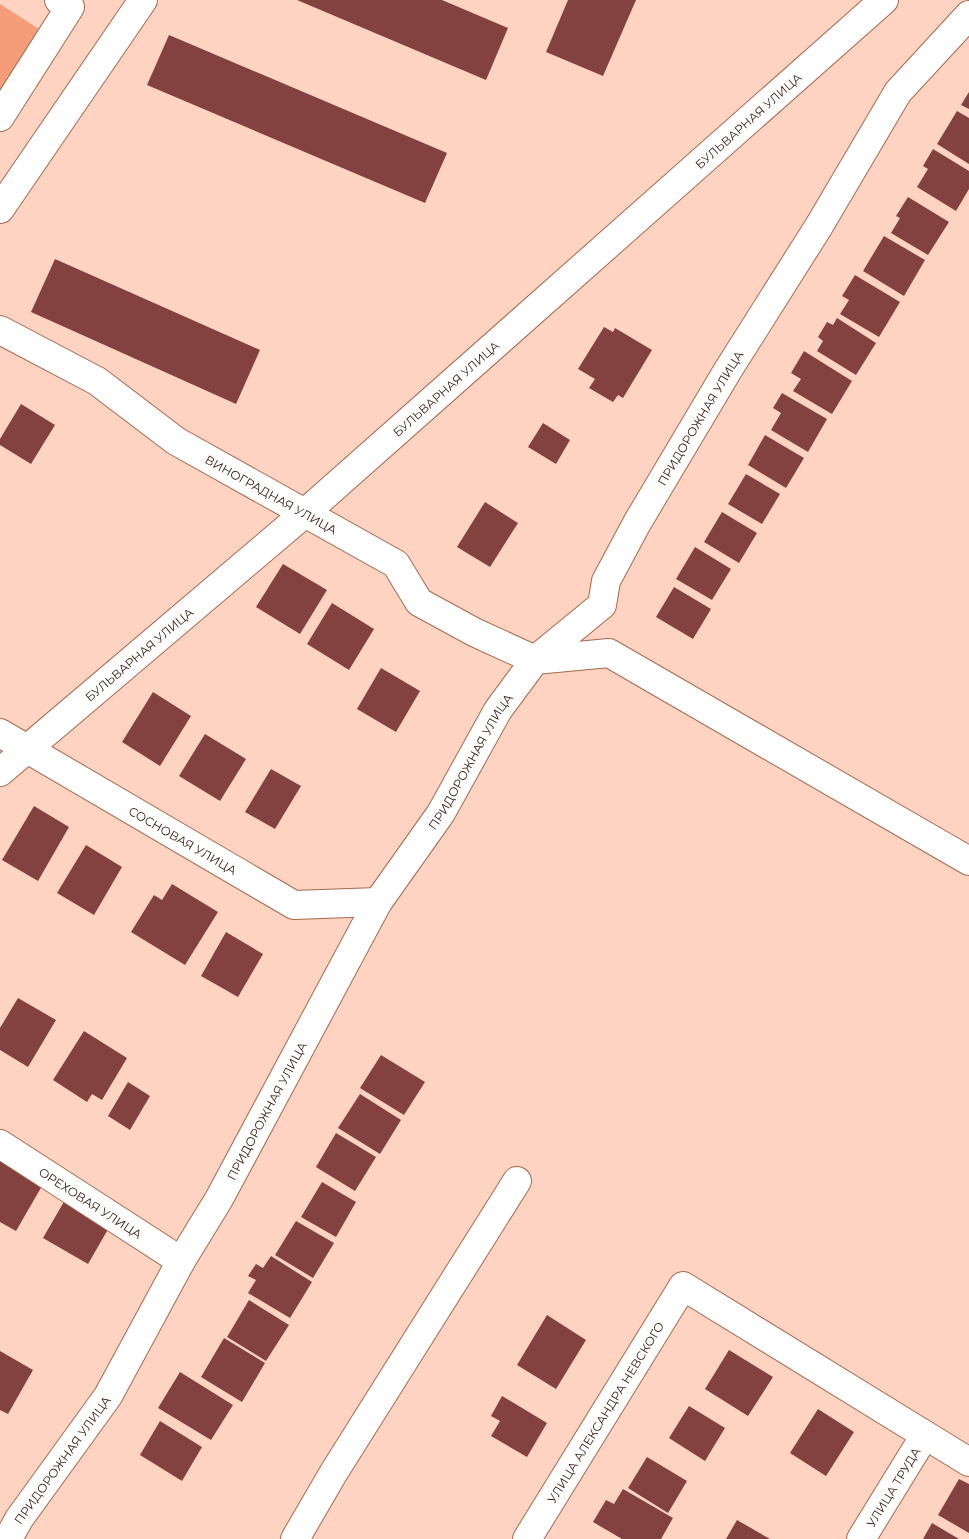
<svg xmlns="http://www.w3.org/2000/svg" width="969" height="1539" font-family="Montserrat,sans-serif">
  <style>
    .green { fill: #f59d79 }
    .building { fill: #834240 }
    .lines { fill: none; stroke-linecap: round; stroke-linejoin: round }
    .minor-casing { stroke: #a7694f; stroke-width: 30 }
    .minor { stroke: #fff; stroke-width: 28 }
    .labels { text-anchor: middle; dominant-baseline: central; stroke-width: 5; stroke-linejoin: round; paint-order: stroke }
    .street-label { font-size: 12px; fill: #3b2116; stroke: #fed3c2 }
  </style>
  <rect width="100%" height="100%" fill="#fed3c2"/>
  <polygon class="green" points="0,4 39,29 0,90"/>
  <g class="building">
    <polygon points="297,0 442,0 508,28 486,80"/>
    <polygon points="568,0 636,0 603,76 546,52"/>
    <polygon points="169,35 447,153 425,203 147,85"/>
    <polygon points="969,92 969,109 961,105"/>
    <polygon points="957,111 969,118 969,164 937,144"/>
    <polygon points="933,149 969,171 969,189 956,211 917,187 928,169 923,166"/>
    <polygon points="908,197 949,222 928,255 891,233 900,218 896,216"/>
    <polygon points="884,236 925,260 904,296 863,271"/>
    <polygon points="55,259 260,350 236,404 31,312"/>
    <polygon points="855,275 900,302 879,337 840,314 849,300 842,296"/>
    <polygon points="837,318 876,343 856,375 817,351 823,341 818,337 827,322 833,325"/>
    <polygon points="604,327 613,332 615,328 652,350 623,398 618,395 613,402 589,388 595,379 578,369"/>
    <polygon points="804,351 852,381 832,414 793,391 801,379 791,373"/>
    <polygon points="782,393 827,419 808,452 771,430 781,413 773,408"/>
    <polygon points="21,404 55,425 31,464 0,445 0,439"/>
    <polygon points="543,423 570,440 556,464 528,447"/>
    <polygon points="765,435 804,458 786,488 748,465"/>
    <polygon points="746,474 780,494 762,524 728,504"/>
    <polygon points="485,502 518,523 490,567 457,547"/>
    <polygon points="722,512 757,533 739,563 704,542"/>
    <polygon points="695,547 731,569 712,600 676,579"/>
    <polygon points="283,564 327,590 300,634 256,607"/>
    <polygon points="674,587 711,609 693,639 656,617"/>
    <polygon points="332,603 374,629 349,670 307,644"/>
    <polygon points="381,668 420,691 396,732 357,709"/>
    <polygon points="153,692 191,716 160,766 122,742"/>
    <polygon points="205,734 246,759 220,801 179,776"/>
    <polygon points="271,769 301,786 275,829 245,812"/>
    <polygon points="34,806 69,827 38,881 2,860"/>
    <polygon points="86,845 122,867 94,915 57,893"/>
    <polygon points="172,884 218,912 185,965 131,932 154,895 162,900"/>
    <polygon points="226,932 263,954 238,997 201,976"/>
    <polygon points="18,998 56,1020 28,1067 0,1050 0,1028"/>
    <polygon points="84,1031 127,1058 102,1100 92,1094 87,1102 53,1080"/>
    <polygon points="381,1055 425,1082 404,1115 360,1088"/>
    <polygon points="128,1082 150,1096 130,1130 108,1116"/>
    <polygon points="360,1094 401,1120 380,1154 338,1128"/>
    <polygon points="336,1133 376,1157 355,1191 316,1167"/>
    <polygon points="0,1161 42,1186 16,1231 0,1222"/>
    <polygon points="322,1182 356,1202 336,1237 301,1217"/>
    <polygon points="69,1193 114,1219 88,1264 43,1238"/>
    <polygon points="296,1221 334,1243 313,1278 275,1255"/>
    <polygon points="271,1256 312,1282 290,1318 248,1293 256,1280 248,1276 256,1264 263,1268"/>
    <polygon points="249,1300 289,1325 266,1361 227,1337"/>
    <polygon points="547,1315 586,1340 556,1389 517,1365"/>
    <polygon points="224,1338 265,1363 242,1402 201,1377"/>
    <polygon points="729,1350 773,1377 748,1416 705,1389"/>
    <polygon points="0,1351 33,1370 8,1414 0,1410"/>
    <polygon points="180,1372 233,1405 211,1440 158,1408"/>
    <polygon points="502,1396 547,1423 527,1457 491,1436 500,1421 491,1416"/>
    <polygon points="689,1406 725,1428 705,1461 669,1438"/>
    <polygon points="818,1409 854,1432 826,1476 790,1453"/>
    <polygon points="160,1421 202,1447 182,1481 140,1455"/>
    <polygon points="647,1457 687,1481 668,1513 628,1488"/>
    <polygon points="959,1479 969,1484 969,1533 938,1515"/>
    <polygon points="623,1489 673,1518 661,1539 622,1539 593,1522 606,1500 614,1504"/>
    <polygon points="737,1520 770,1539 726,1539"/>
    <polygon points="932,1523 959,1539 923,1539"/>
  </g>
  <g class="lines">
    <g class="minor-casing">
      <g id="minor">
        <polyline points="0,117 70,7 59,0"/>
        <polyline points="0,209 143,0"/>
        <path id="s1" d="M 0,330 L 97,381 L 176,441 L 396,564 L 419,602 L 474,632 L 535,660"/>
        <polyline points="535,660 609,653 969,861"/>
        <path id="s2" d="M 0,733 L 294,905 L 378,902"/>
        <path id="s3" d="M 0,772 L 305,513 L 884,0"/>
        <path id="s4" d="M 0,1144 L 181,1261"/>
        <path id="s5" d="M 8,1539 L 19,1519 L 108,1396 L 181,1261 L 219,1199 L 378,902 L 441,813 L 498,710 L 535,660 L 602,605 L 606,581 L 637,523 L 728,370 L 819,226 L 898,92 L 969,15"/>
        <polyline points="295,1539 334,1472 517,1181"/>
        <path id="s6" d="M 527,1539 L 683,1286 L 969,1462"/>
        <path id="s7" d="M 861,1539 L 925,1435"/>
      </g>
    </g>
    <use href="#minor" class="minor"/>
  </g>
  <g class="labels">
    <g class="street-label">
      <text stroke="none"><textPath href="#s3" startOffset="992">БУЛЬВАРНАЯ УЛИЦА</textPath></text>
      <text stroke="none"><textPath href="#s3" startOffset="588">БУЛЬВАРНАЯ УЛИЦА</textPath></text>
      <text stroke="none"><textPath href="#s5" startOffset="1326">ПРИДОРОЖНАЯ УЛИЦА</textPath></text>
      <text stroke="none"><textPath href="#s1" startOffset="318">ВИНОГРАДНАЯ УЛИЦА</textPath></text>
      <text stroke="none"><textPath href="#s3" startOffset="182">БУЛЬВАРНАЯ УЛИЦА</textPath></text>
      <text stroke="none"><textPath href="#s5" startOffset="906">ПРИДОРОЖНАЯ УЛИЦА</textPath></text>
      <text stroke="none"><textPath href="#s2" startOffset="212">СОСНОВАЯ УЛИЦА</textPath></text>
      <text stroke="none"><textPath href="#s5" startOffset="501">ПРИДОРОЖНАЯ УЛИЦА</textPath></text>
      <text stroke="none"><textPath href="#s4" startOffset="108">ОРЕХОВАЯ УЛИЦА</textPath></text>
      <text stroke="none"><textPath href="#s6" startOffset="149">УЛИЦА АЛЕКСАНДРА НЕВСКОГО</textPath></text>
      <text stroke="none"><textPath href="#s5" startOffset="96">ПРИДОРОЖНАЯ УЛИЦА</textPath></text>
      <text stroke="none"><textPath href="#s7" startOffset="61">УЛИЦА ТРУДА</textPath></text>
    </g>
  </g>
</svg>
